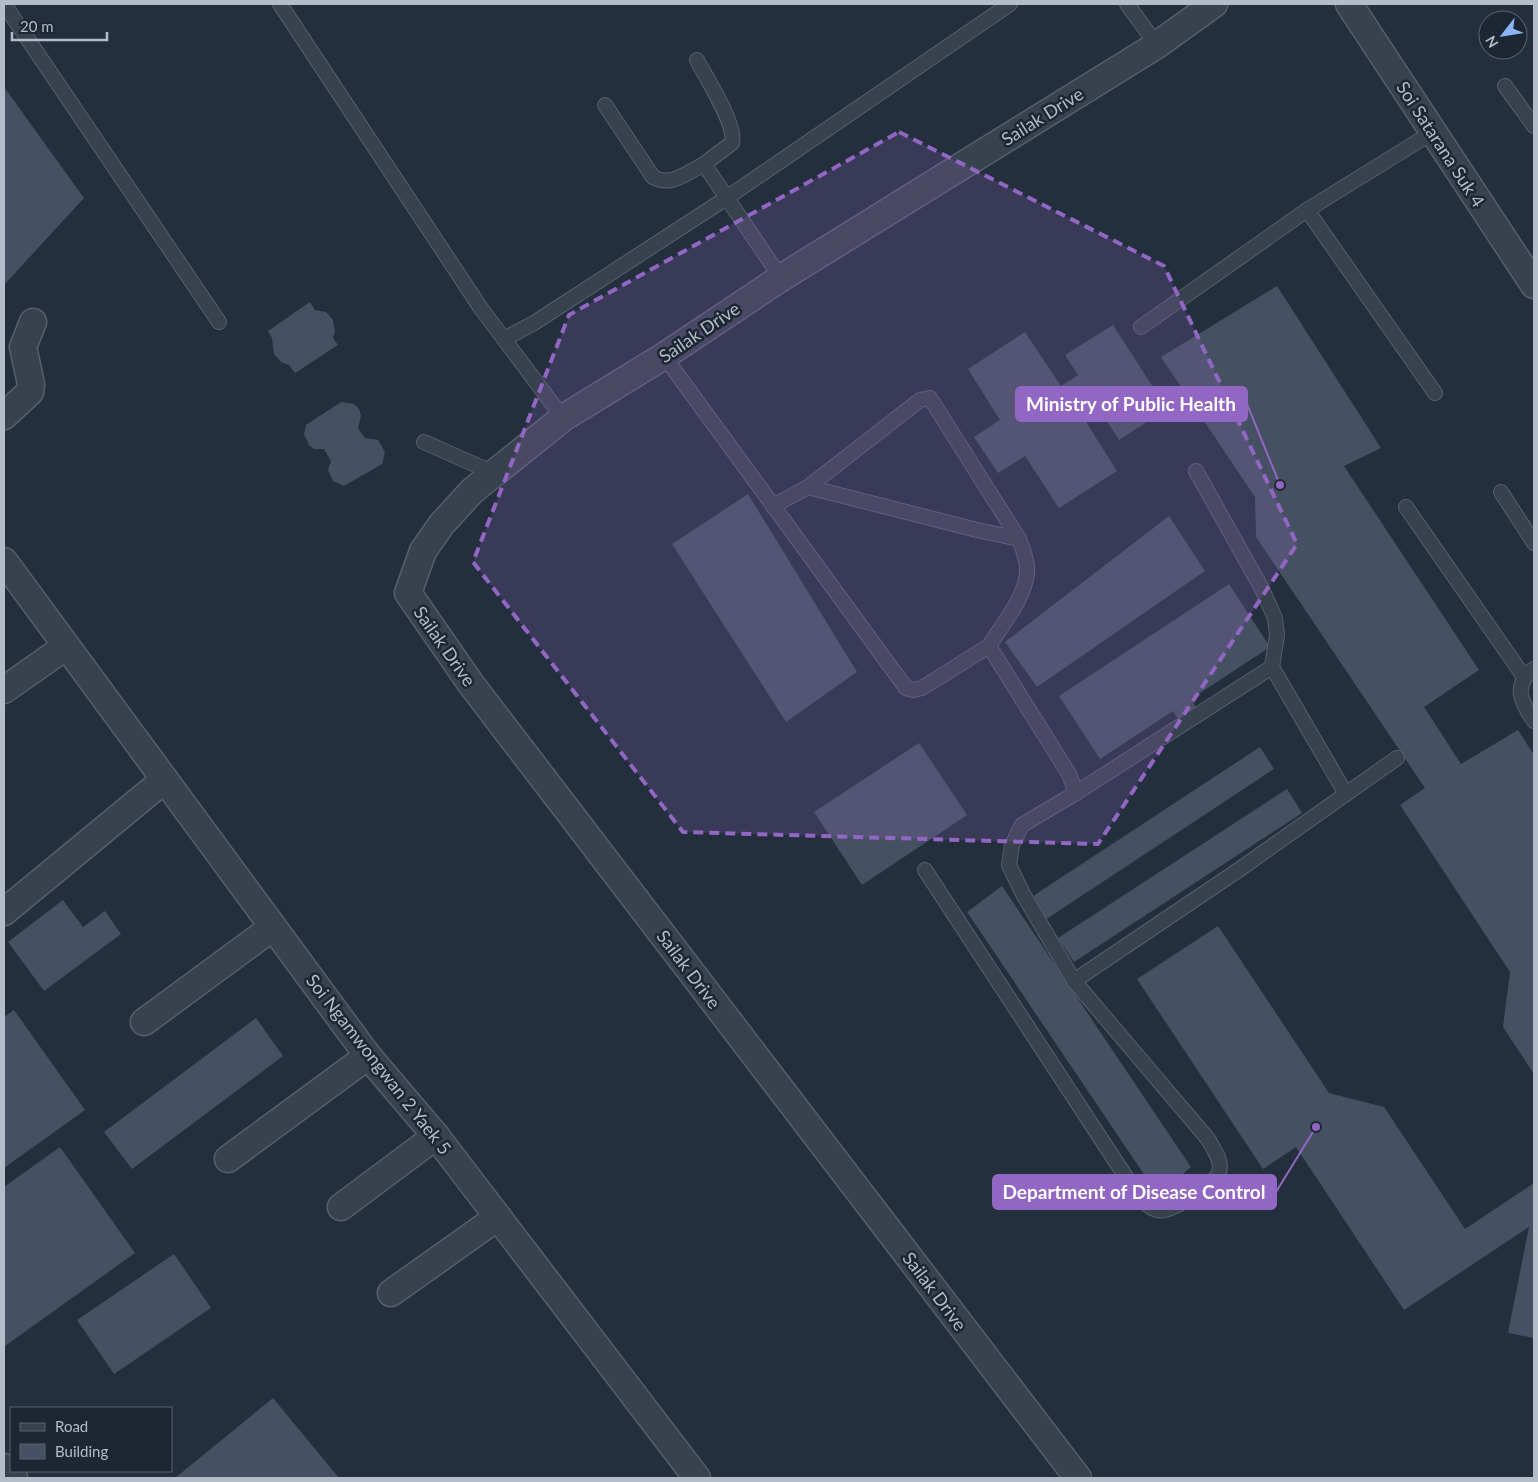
<svg xmlns="http://www.w3.org/2000/svg" width="1538" height="1482" font-family="Lato,sans-serif">
  <style>
    .building { fill: #455162 }
    .lines { fill: none; stroke-linecap: round; stroke-linejoin: round }
    .service-casing { stroke: #565f6c; stroke-width: 16 }
    .minor-casing { stroke: #565f6c; stroke-width: 29 }
    .service { stroke: #38414e; stroke-width: 14 }
    .minor { stroke: #38414e; stroke-width: 26 }
    .marked { fill: #9266c3; fill-opacity: 0.2; stroke: #9266c3; stroke-width: 4; stroke-dasharray: 10 6; stroke-linejoin: round }
    .labels { text-anchor: middle; dominant-baseline: central; stroke-width: 5; stroke-linejoin: round; paint-order: stroke }
    .street-label { font-size: 18px; fill: #b4bcc9; stroke: #1d2633 }
    .leader { fill: none; stroke: #9266c3; stroke-width: 2 }
    .callout-dot { fill: #9266c3; stroke: #1d2633; stroke-width: 2 }
    .callout { fill: #9266c3; stroke: #9266c3; stroke-width: 2 }
    .callout-label { font-size: 19px; text-anchor: middle; font-weight: bold; fill: #fff }
  </style>
  <rect width="100%" height="100%" fill="#242f3e"/>
  <g class="building">
    <polygon points="4,87 84,198 4,285"/>
    <polygon points="1277,286 1381,448 1344,466 1479,670 1424,707 1461,764 1518,730 1534,755 1534,1074 1503,1027 1510,972 1400,805 1425,788 1256,537 1255,497 1161,357"/>
    <polygon points="310,302 315,310 326,312 333,320 335,332 333,338 338,345 295,373 289,365 281,362 274,354 272,338 268,331"/>
    <polygon points="1113,325 1167,409 1119,440 1091,396 1076,406 1117,471 1059,508 1025,456 998,473 974,437 1000,420 968,369 1025,332 1061,386 1078,375 1065,355"/>
    <polygon points="341,402 354,404 359,409 361,416 358,428 365,438 378,440 385,452 382,464 344,486 333,481 328,470 331,461 324,449 314,449 309,445 304,434 306,425"/>
    <polygon points="748,494 857,672 786,722 672,544"/>
    <polygon points="1169,516 1205,571 1037,687 1005,642"/>
    <polygon points="1229,584 1270,647 1191,699 1198,710 1180,722 1173,711 1100,759 1059,696"/>
    <polygon points="919,743 967,815 862,885 814,812"/>
    <polygon points="1260,747 1274,769 1045,920 1030,898"/>
    <polygon points="1287,789 1302,813 1074,962 1058,938"/>
    <polygon points="1002,886 1191,1167 1158,1195 967,912"/>
    <polygon points="63,900 83,927 105,911 121,934 44,991 8,942"/>
    <polygon points="1218,926 1329,1093 1384,1107 1465,1229 1534,1183 1534,1338 1508,1333 1529,1227 1404,1310 1296,1147 1263,1169 1137,979"/>
    <polygon points="14,1010 85,1110 4,1168 4,1017"/>
    <polygon points="256,1018 283,1056 132,1169 104,1132"/>
    <polygon points="60,1147 135,1253 5,1346 4,1187"/>
    <polygon points="174,1254 211,1308 114,1374 77,1320"/>
    <polygon points="273,1398 339,1478 175,1478"/>
  </g>
  <g class="lines">
    <g class="service-casing">
      <g id="service">
        <polyline points="4,4 219,322"/>
        <polyline points="280,4 480,307 504,339 534,323 725,199 1010,4"/>
        <polyline points="1127,4 1157,45"/>
        <path d="M 697,60 C 706,78 737,125 732,143 L 704,164"/>
        <polyline points="1505,86 1534,126"/>
        <path d="M 605,105 L 653,177 C 671,187 687,173 704,164 L 781,278"/>
        <polyline points="1307,210 1435,393"/>
        <polyline points="1141,327 1307,210 1433,132"/>
        <polyline points="504,339 563,418"/>
        <polyline points="664,356 906,688 913,690 922,688 989,646 1069,774 1076,793 1272,667 1346,794"/>
        <polyline points="424,442 494,473"/>
        <polyline points="1196,471 1261,587 1275,618 1277,635 1272,667"/>
        <polyline points="808,487 920,400 930,398 1019,539"/>
        <polyline points="1501,492 1534,543"/>
        <path d="M 773,506 L 808,487 L 977,530 L 1019,539 C 1023,550 1028,561 1027,573 C 1025,598 1002,625 989,646"/>
        <polyline points="1406,507 1524,677"/>
        <path d="M 1534,669 C 1512,685 1521,702 1534,721"/>
        <path d="M 925,870 L 1141,1200 C 1148,1205 1156,1213 1165,1210 C 1178,1207 1215,1184 1219,1172 C 1223,1161 1213,1148 1208,1139 L 1074,981 L 1023,894 L 1009,865 L 1012,845 L 1022,825 L 1076,793"/>
        <polyline points="1074,981 1240,869 1397,758"/>
      </g>
    </g>
    <g class="minor-casing">
      <g id="minor">
        <polyline points="1349,4 1534,285"/>
        <polyline points="4,416 30,392 31,384 23,347 33,322"/>
        <polyline points="4,561 368,1056 436,1136 697,1478"/>
        <polyline points="4,690 65,647"/>
        <polyline points="4,912 164,780"/>
        <polyline points="144,1022 273,927"/>
        <polyline points="228,1159 368,1056"/>
        <polyline points="341,1207 436,1136"/>
        <polyline points="391,1293 498,1217"/>
        <polyline points="4,1467 14,1478"/>
        <polyline points="1078,1478 471,684 408,593 423,551 441,525 472,491 563,418 664,356 781,278 1157,45 1214,4"/>
      </g>
    </g>
    <use href="#service" class="service"/>
    <use href="#minor" class="minor"/>
  </g>
  <path class="marked" d="M 899,132 L 1164,266 L 1297,544 L 1098,844 L 683,832 L 473,562 L 569,315 Z"/>
  <g class="labels">
    <g class="street-label">
      <text transform="translate(1042 116) rotate(-32)">Sailak Drive</text>
      <text transform="translate(1441 144) rotate(57)">Soi Satarana Suk 4</text>
      <text transform="translate(699 332) rotate(-34)">Sailak Drive</text>
      <text transform="translate(445 646) rotate(55)">Sailak Drive</text>
      <text transform="translate(689 969) rotate(53)">Sailak Drive</text>
      <text transform="translate(379 1064) rotate(52)">Soi Ngamwongwan 2 Yaek 5</text>
      <text transform="translate(935 1291) rotate(53)">Sailak Drive</text>
    </g>
  </g>
  <path class="leader" d="M1280 485L1247 404M1316 1127L1276 1192"/>
  <g class="callout-dot">
    <circle cx="1280" cy="485" r="5"/>
    <circle cx="1316" cy="1127" r="5"/>
  </g>
  <g class="callout">
    <rect x="1016" y="387" width="231" height="34" rx="5"/>
    <rect x="993" y="1175" width="283" height="34" rx="5"/>
  </g>
  <g class="callout-label">
    <text x="1131" y="411">Ministry of Public Health</text>
    <text x="1134" y="1199">Department of Disease Control</text>
  </g>
  <rect width="1538" height="1482" fill="none" stroke="#b4bcc9" stroke-width="10"/>
  <rect x="10" y="1407" width="162" height="65" fill="#1d2633" stroke="#59626f"/>
  <rect x="20" y="1423" width="25" height="8" fill="#38414e" stroke="#59626f"/>
  <text x="55" y="1432" font-size="15" fill="#b4bcc9">Road</text>
  <rect x="20" y="1444" width="25" height="15" fill="#455162" stroke="#59626f"/>
  <text x="55" y="1457" font-size="15" fill="#b4bcc9">Building</text>
  <g transform="translate(1503 35) rotate(239)"><circle r="24" fill="#1d2633" stroke="#59626f"/>
  <path d="M0-4L9 19L0 12L-9 19Z" fill="#8ab4f8"/>
  <text y="-8" font-size="14" font-weight="bold" text-anchor="middle" fill="#b4bcc9">N</text>
  </g>
  <path d="M12 32v8h95v-8" fill="none" stroke="#b4bcc9" stroke-width="2.5"/>
  <text x="20" y="32" font-size="15" fill="#b4bcc9" stroke="#1d2633" stroke-width="4" paint-order="stroke">20 m</text>
</svg>
